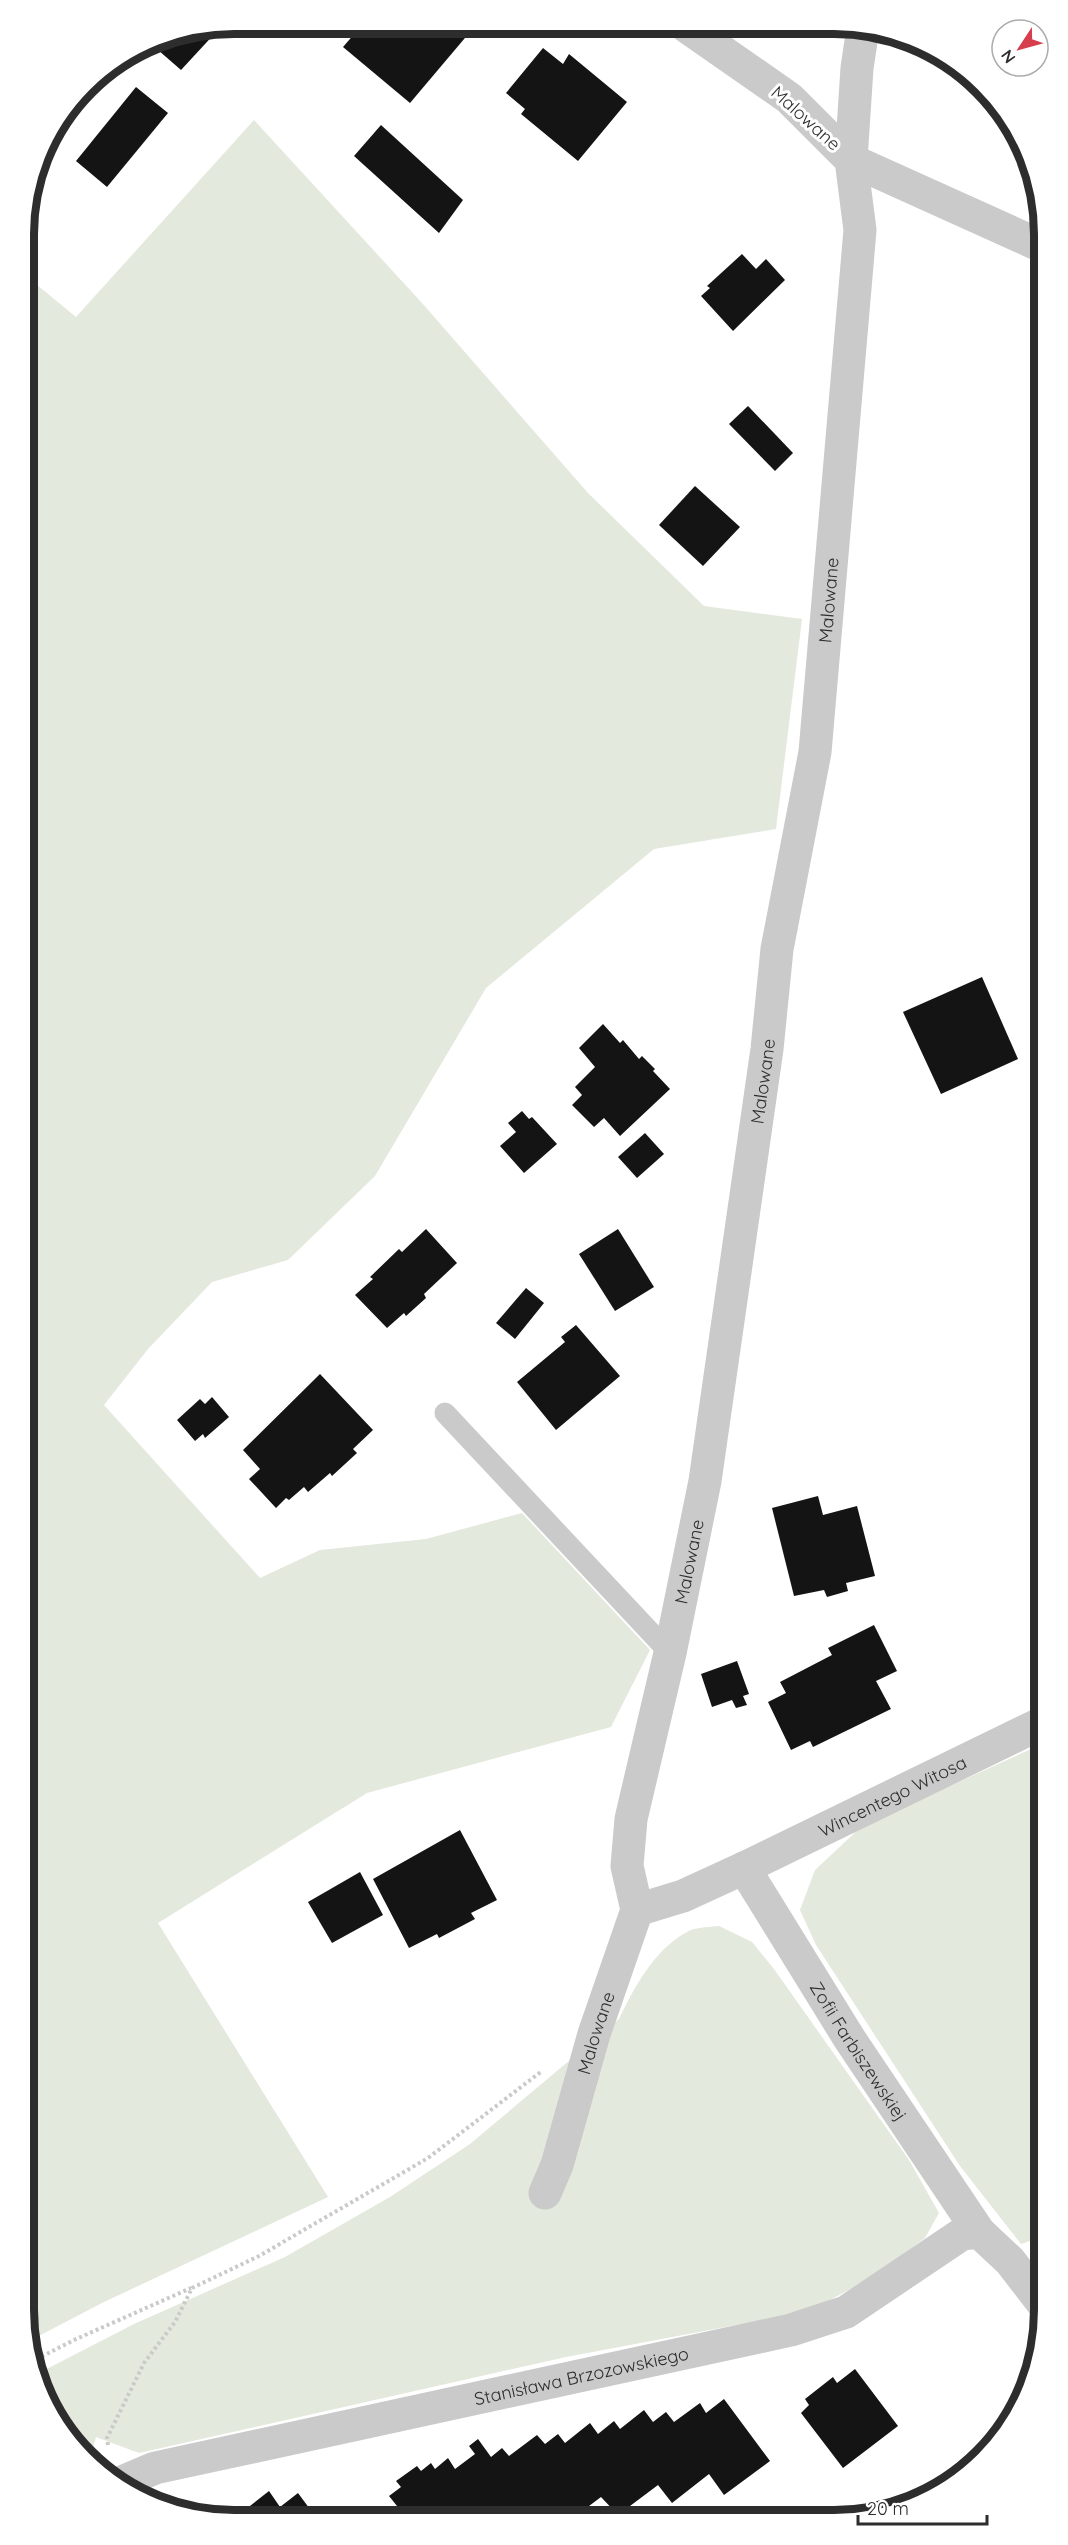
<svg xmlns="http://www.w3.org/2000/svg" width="1068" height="2545" font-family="Quicksand,sans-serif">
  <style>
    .green { fill: #e3e9dc }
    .building { fill: #141414 }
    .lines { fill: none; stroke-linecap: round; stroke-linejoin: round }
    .path { stroke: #cacaca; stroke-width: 4; stroke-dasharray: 3 3; stroke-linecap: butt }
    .lane { stroke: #cacaca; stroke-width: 21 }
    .street { stroke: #cacaca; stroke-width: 33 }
    .labels { text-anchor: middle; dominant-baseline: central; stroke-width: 6; stroke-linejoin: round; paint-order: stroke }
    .street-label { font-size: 18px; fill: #2d2d2d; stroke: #fff }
    .rim { fill: none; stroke: #2d2d2d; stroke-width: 8 }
  </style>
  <rect width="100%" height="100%" fill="#fff"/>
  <g class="green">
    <polygon points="254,120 422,303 588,493 704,606 802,619 776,829 654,849 486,988 375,1176 288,1260 212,1282 148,1349 104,1405 260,1578 320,1550 426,1539 522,1513 650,1650 611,1727 367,1793 158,1923 328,2197 104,2302 31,2340 25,275 76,317"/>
    <polygon points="1042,1744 1043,2258 1030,2241 1021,2244 960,2166 816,1945 800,1910 815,1870 862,1826"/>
    <path d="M 719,1926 L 752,1942 L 774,1969 L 909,2160 L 939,2213 L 925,2238 L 870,2279 L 822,2304 L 773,2318 L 566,2357 L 139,2453 L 96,2437 L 89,2461 L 52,2416 L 35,2375 L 134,2324 L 285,2257 L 390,2197 L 470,2144 L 619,2019 C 635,1986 654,1950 687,1932 C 695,1927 710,1927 719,1926 Z"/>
  </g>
  <g class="building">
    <polygon points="362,25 462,25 470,32 410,103 343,47"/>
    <polygon points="215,28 218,30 181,70 150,43"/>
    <polygon points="543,48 563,64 569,54 627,102 578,161 521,114 525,109 506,93"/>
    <polygon points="136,87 168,113 107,187 76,161"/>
    <polygon points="381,125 463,200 439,233 354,156"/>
    <polygon points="742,254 756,269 766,259 785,280 733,331 701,296 710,288 707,286"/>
    <polygon points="748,406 793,453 775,471 729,424"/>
    <polygon points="695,486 740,527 703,566 659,525"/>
    <polygon points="982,977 1018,1059 941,1094 903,1012"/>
    <polygon points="603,1024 620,1043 623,1040 639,1059 642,1056 655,1069 653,1071 670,1089 620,1136 604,1118 594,1127 572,1105 582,1095 575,1087 595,1067 579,1048"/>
    <polygon points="522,1111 529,1119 532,1117 557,1144 524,1173 500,1146 516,1132 508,1123"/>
    <polygon points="645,1133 664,1154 637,1178 618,1157"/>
    <polygon points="426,1229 457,1263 424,1294 426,1298 406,1316 404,1313 387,1328 355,1295 373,1279 370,1277 399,1249 402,1252"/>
    <polygon points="618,1229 654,1287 615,1311 579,1254"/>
    <polygon points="526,1288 544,1303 515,1339 496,1323"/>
    <polygon points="576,1325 620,1376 556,1430 517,1382 565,1342 561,1337"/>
    <polygon points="320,1374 373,1430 353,1449 357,1453 332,1476 330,1473 308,1492 304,1487 289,1500 286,1498 276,1508 249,1479 260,1469 243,1450"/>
    <polygon points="212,1397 229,1417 205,1438 203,1434 195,1441 177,1420 200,1399 205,1404"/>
    <polygon points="818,1496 823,1515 857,1506 875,1576 846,1583 848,1591 827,1597 824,1590 794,1596 772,1508"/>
    <polygon points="874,1625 897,1671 876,1681 891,1709 813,1747 810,1741 791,1750 768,1702 786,1693 780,1682 832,1655 828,1648"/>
    <polygon points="737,1661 749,1694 743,1696 747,1705 736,1708 732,1700 712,1707 701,1674"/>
    <polygon points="460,1830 497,1900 471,1913 475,1919 439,1938 437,1934 409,1948 373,1879"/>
    <polygon points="360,1872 383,1915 332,1943 308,1902"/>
    <polygon points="855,2369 898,2426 843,2468 801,2413 809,2405 805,2399 833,2377 837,2383"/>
    <polygon points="724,2399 770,2461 724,2495 709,2474 672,2503 658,2485 618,2515 601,2497 577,2515 552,2515 547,2508 537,2515 405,2516 389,2496 401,2487 396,2481 417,2466 421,2471 431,2463 435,2469 448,2458 455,2469 475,2454 469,2446 478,2439 491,2457 502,2448 509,2456 537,2435 545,2444 558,2434 565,2443 590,2423 598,2434 614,2421 620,2429 644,2410 653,2422 666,2412 674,2422 700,2403 706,2413"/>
    <polygon points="269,2491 280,2507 298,2493 315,2516 236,2517"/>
  </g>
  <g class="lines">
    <g class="path">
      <polyline points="31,2362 74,2340 191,2288"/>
      <polyline points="108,2445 107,2438 144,2363 175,2322 192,2288 259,2256 428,2158 542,2071"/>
    </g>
    <polyline class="lane" points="445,1413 670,1653"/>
    <g class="street">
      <polyline points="863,28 857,68 851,160 1037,244"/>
      <path id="s1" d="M 744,1868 L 849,2038 L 979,2232"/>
      <path id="s2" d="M 637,1910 L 683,1896 L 744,1868 L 1042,1723"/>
      <path id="s3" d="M 545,2193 L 557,2165 L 594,2034 L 637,1910 L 627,1866 L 631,1819 L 670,1653 L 705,1481 L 767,1049 L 777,949 L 815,752 L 860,230 L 851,160 L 789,98 L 687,27"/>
      <path id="s4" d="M 122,2482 L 155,2468 L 791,2330 L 846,2312 L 962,2234 L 979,2232 L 1010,2261 L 1044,2305"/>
    </g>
  </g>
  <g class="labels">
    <g class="street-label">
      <text transform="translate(806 118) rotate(42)">Malowane</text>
      <text stroke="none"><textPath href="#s3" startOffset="1626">Malowane</textPath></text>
      <text stroke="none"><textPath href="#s3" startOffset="1140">Malowane</textPath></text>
      <text stroke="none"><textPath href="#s3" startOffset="654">Malowane</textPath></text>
      <text stroke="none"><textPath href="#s2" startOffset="280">Wincentego Witosa</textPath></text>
      <text stroke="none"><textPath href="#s3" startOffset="168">Malowane</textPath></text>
      <text stroke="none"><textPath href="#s1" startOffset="216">Zofii Farbiszewskiej</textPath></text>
      <text stroke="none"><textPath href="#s4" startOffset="472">Stanisława Brzozowskiego</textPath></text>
    </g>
  </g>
  <path d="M0 0H1068V2545H0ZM234 34H834A200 200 0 0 1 1034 234V2310A200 200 0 0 1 834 2510H234A200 200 0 0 1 34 2310V234A200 200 0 0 1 234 34Z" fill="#fff" fill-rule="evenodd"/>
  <path class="rim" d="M234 34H834A200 200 0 0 1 1034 234V2310A200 200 0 0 1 834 2510H234A200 200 0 0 1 34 2310V234A200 200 0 0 1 234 34Z"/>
  <g transform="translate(1020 48) rotate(234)"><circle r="28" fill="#ffffff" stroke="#ababab" stroke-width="1.5"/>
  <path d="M0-4.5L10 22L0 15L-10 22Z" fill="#d63e4d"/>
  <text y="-9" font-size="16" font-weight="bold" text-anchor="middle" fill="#2d2d2d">N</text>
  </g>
  <path d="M858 2515v9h129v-9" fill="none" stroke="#2d2d2d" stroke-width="3"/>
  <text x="867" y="2515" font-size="18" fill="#2d2d2d" stroke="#ffffff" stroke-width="4.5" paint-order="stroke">20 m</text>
</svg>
